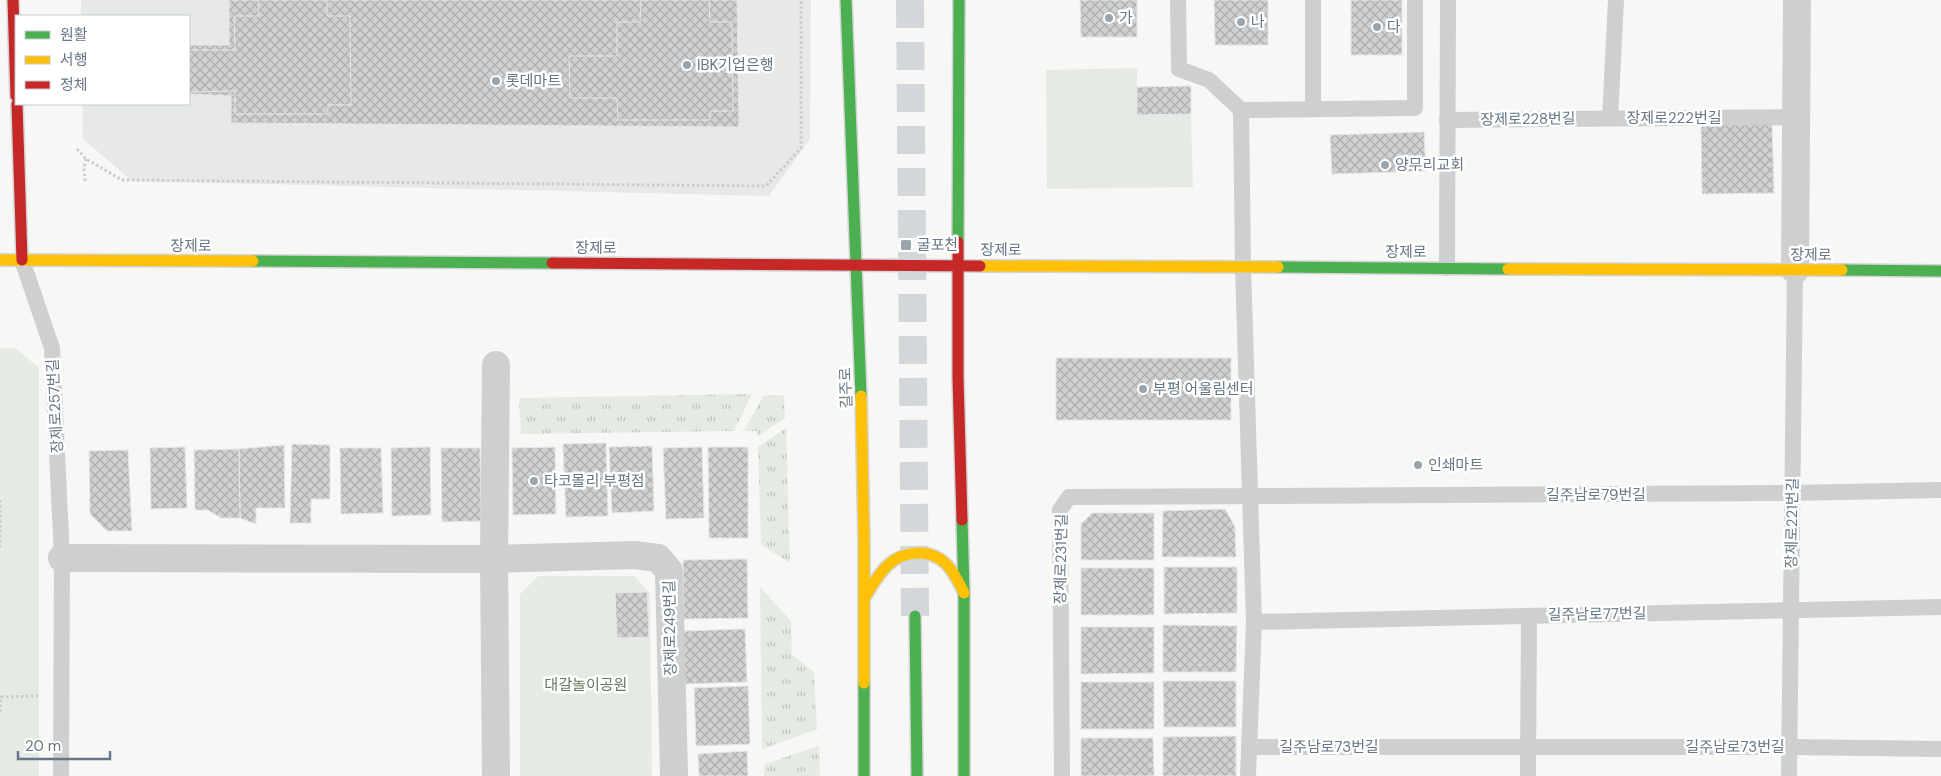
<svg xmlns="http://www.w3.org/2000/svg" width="1941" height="776" font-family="'DM Sans','Noto Sans KR',sans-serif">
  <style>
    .built { fill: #e7e9e9 }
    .grass { fill: url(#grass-tufts) }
    .green { fill: #e6eae4 }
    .building { fill: url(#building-cross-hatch); stroke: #e6e6e6 }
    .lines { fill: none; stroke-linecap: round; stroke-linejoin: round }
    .secondary-tunnel { stroke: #d3d7da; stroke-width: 28; stroke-dasharray: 28 14; stroke-linecap: butt }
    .fast-casing { stroke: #d3d4d5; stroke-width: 14 }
    .slow-casing { stroke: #d3d4d5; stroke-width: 14 }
    .jam-casing { stroke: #d3d4d5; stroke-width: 14 }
    .path { stroke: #ccc; stroke-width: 3; stroke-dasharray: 2.5 2.5; stroke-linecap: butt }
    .lane { stroke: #cdcfd0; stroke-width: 16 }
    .street { stroke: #cdcfd0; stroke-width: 28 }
    .fast { stroke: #4caf50; stroke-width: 11 }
    .slow { stroke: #ffc107; stroke-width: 11 }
    .jam { stroke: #c62828; stroke-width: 11 }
    .poi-dot { fill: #99a4ad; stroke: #fff; stroke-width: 2 }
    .labels { text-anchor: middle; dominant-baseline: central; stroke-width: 5; stroke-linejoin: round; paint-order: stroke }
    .poi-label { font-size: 15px; fill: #677786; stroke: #fff; text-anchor: start }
    .street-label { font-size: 15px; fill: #677786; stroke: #fff }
    .park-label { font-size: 15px; fill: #667862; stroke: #fff }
  </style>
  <defs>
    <pattern id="grass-tufts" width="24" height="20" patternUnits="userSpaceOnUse" patternTransform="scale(1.25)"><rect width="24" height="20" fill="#e6eae4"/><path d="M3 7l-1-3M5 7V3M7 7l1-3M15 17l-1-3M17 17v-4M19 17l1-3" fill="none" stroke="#bec2be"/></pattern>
    <pattern id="building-cross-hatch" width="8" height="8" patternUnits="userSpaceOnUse" patternTransform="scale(1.25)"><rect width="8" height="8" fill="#cfd0d1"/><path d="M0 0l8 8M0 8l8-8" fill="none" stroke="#acaeaf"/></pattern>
  </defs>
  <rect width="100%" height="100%" fill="#f7f7f6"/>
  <polygon class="built" points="81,0 811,0 810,139 769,196 132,181 83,139 82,104 189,104 189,16 81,16"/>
  <g class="grass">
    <polygon points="752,394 734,431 521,434 519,398"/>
    <polygon points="784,395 785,418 757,437 757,431 744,431 763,396"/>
    <polygon points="786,428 790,563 761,545 758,447"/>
    <polygon points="760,587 791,621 792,655 814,672 817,729 762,749"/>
    <polygon points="819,746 820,776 764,776 764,764"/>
  </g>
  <g class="green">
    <polygon points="1137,68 1137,115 1191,114 1193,187 1047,189 1046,70"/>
    <polygon points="0,348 15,348 39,368 39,776 0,776"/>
    <polygon points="538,576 634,576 650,593 652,776 520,776 520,594"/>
  </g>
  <g class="building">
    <polygon points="229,0 737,0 739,127 231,123 231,96 189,94 189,45 229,45"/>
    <polygon points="258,0 327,0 327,16 350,16 351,105 328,105 328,114 235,114 235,91 189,92 189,50 235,50 234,16 259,16"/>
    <polygon points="641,0 709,0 710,22 732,22 733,111 710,111 710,120 618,120 617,98 570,98 569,56 617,56 617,22 640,22"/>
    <polygon points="1080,0 1137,0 1137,37 1081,37"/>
    <polygon points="1214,0 1268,0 1268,45 1215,45"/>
    <rect x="1351" y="0" width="51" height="55"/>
    <polygon points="1191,86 1191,114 1137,115 1137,87"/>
    <polygon points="1772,123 1774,193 1702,194 1701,125"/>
    <polygon points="1424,132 1426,171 1332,174 1330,135"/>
    <rect x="1056" y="358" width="175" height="62"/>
    <polygon points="606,443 608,516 566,517 563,444"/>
    <polygon points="292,444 330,445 330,499 311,499 311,523 290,523"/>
    <polygon points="284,445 285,508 256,508 256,524 240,518 239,449"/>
    <polygon points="652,446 654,511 612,513 609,447"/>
    <polygon points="185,447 187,508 151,509 150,448"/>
    <polygon points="430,447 431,515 392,516 391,448"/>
    <polygon points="555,447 556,514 513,515 512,448"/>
    <polygon points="702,447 704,518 666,519 663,448"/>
    <polygon points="708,447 748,447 748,538 709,538"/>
    <polygon points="340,448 381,448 383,513 341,514"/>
    <polygon points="441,448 480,448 481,521 442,522"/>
    <polygon points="239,449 240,518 221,518 208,510 195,510 194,450"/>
    <polygon points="128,450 132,531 107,531 90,514 89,451"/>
    <polygon points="1225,509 1235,527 1236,557 1162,557 1163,511"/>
    <polygon points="1092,513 1154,513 1154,560 1081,560 1081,524"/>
    <polygon points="747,559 748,618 684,619 683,560"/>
    <polygon points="1164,567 1237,567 1237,613 1164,614"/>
    <rect x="1081" y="568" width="73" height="47"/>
    <polygon points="647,592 649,637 617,638 615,593"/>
    <polygon points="1163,625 1237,626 1236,672 1163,672"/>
    <polygon points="1081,627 1154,627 1154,673 1081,674"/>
    <polygon points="745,629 747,682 685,684 683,631"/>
    <polygon points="1163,681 1236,681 1236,727 1164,727"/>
    <rect x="1081" y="682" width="73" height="47"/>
    <polygon points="748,686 750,744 696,746 694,688"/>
    <polygon points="1236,736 1236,776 1163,776 1163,737"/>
    <polygon points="1081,738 1153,738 1154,776 1081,776"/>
    <polygon points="747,751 748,776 699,776 698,754"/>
  </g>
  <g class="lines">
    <polyline class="secondary-tunnel" points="910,0 915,616"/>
    <g class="fast-casing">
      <g id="fast">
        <polyline points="846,0 861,396"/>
        <polyline points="958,242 959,0"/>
        <polyline points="253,261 552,263"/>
        <polyline points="1278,267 1508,269"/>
        <polyline points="1842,270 1941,271"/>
        <polyline points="962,520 964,593 964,776"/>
        <polyline points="915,616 917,776"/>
        <polyline points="864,776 864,683"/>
      </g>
    </g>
    <g class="slow-casing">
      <g id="slow">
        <polyline points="0,260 253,261"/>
        <polyline points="980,266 1278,267"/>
        <polyline points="1508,269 1842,270"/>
        <polyline points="861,396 864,540 864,683"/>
        <path d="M 865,597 C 872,586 878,574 888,565 C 903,551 929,548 945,563 C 954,571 959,583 964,593"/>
      </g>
    </g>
    <g class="jam-casing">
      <g id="jam">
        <polyline points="13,0 16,96"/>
        <polyline points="17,104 22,260"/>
        <polyline points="958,242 958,378 962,520"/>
        <polyline points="552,263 980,266"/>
      </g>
    </g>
    <g class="path">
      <polyline points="77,149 86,159 122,180 766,186 801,148 801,0"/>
      <polyline points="85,181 84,167 86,159"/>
      <polyline points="0,500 0,550"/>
      <polyline points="0,712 1,697 38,696"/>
    </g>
    <g class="lane">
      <polyline points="1178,0 1179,69 1209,80 1241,110"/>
      <polyline points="1313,0 1313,109"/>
      <polyline points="1610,118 1616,0"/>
      <polyline points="1447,120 1796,117"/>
      <polyline points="22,260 52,348 62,558 61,776"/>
      <polyline points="1447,268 1448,0"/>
      <polyline points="1254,622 1941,607"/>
      <polyline points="1249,747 1790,747 1941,749"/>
      <polyline points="1062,776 1060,510 1069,497 1792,493 1941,490"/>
      <polyline points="1248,776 1254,622 1243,267 1241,110 1415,108 1415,0"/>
      <polyline points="1528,776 1529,616"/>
      <polyline points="1789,776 1795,270"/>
    </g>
    <g class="street">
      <polyline points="1795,270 1797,0"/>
      <polyline points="496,365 494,559 496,776"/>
      <polyline points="62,558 494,559 634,555 658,558 669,571 674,776"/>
    </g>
    <use href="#fast" class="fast"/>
    <use href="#slow" class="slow"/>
    <use href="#jam" class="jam"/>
  </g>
  <g class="poi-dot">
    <circle cx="1109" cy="18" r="5"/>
    <circle cx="1241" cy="22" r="5"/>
    <circle cx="1377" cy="27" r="5"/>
    <circle cx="687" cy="65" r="5"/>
    <circle cx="496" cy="81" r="5"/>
    <circle cx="1385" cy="165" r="5"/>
    <rect x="900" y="239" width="12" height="12" rx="2.5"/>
    <circle cx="1143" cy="389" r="5"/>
    <circle cx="1418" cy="465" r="5"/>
    <circle cx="534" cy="481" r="5"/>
  </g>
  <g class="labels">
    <g class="poi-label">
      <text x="1119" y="18">가</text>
      <text x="1251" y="22">나</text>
      <text x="1387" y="27">다</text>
      <text x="697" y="65">IBK기업은행</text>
      <text x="506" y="81">롯데마트</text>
      <text x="1395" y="165">양무리교회</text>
      <text x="917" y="245">굴포천</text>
      <text x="1153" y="389">부평 어울림센터</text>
      <text x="1428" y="465">인쇄마트</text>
      <text x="544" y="481">타코몰리 부평점</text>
    </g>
    <g class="street-label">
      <text x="1674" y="118">장제로222번길</text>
      <text transform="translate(1528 119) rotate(-1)">장제로228번길</text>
      <text x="191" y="246">장제로</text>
      <text x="596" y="248">장제로</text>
      <text x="1001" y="250">장제로</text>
      <text x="1406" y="252">장제로</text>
      <text x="1811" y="255">장제로</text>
      <text transform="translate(846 388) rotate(-92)">길주로</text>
      <text transform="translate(55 406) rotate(-93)">장제로257번길</text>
      <text x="1596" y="495">길주남로79번길</text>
      <text transform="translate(1792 523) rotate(-89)">장제로221번길</text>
      <text transform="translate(1061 559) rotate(-89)">장제로231번길</text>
      <text transform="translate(1597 614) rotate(-1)">길주남로77번길</text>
      <text transform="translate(670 628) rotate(-91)">장제로249번길</text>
      <text x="1329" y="747">길주남로73번길</text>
      <text x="1735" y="747">길주남로73번길</text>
    </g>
    <g class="park-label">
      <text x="586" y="685">대갈놀이공원</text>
    </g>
  </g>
  <rect x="15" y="15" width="175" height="90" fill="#ffffff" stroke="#c2c9cf"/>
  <rect x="25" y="31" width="25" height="8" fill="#4caf50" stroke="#c2c9cf"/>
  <text x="60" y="40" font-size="15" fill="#677786">원활</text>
  <rect x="25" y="56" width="25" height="8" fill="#ffc107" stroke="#c2c9cf"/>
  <text x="60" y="65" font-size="15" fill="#677786">서행</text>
  <rect x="25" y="81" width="25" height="8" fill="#c62828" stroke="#c2c9cf"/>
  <text x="60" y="90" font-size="15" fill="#677786">정체</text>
  <path d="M18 751v8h92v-8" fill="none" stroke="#677786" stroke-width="2.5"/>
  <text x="25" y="751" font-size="15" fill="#677786" stroke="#ffffff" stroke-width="4" paint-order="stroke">20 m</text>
</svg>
